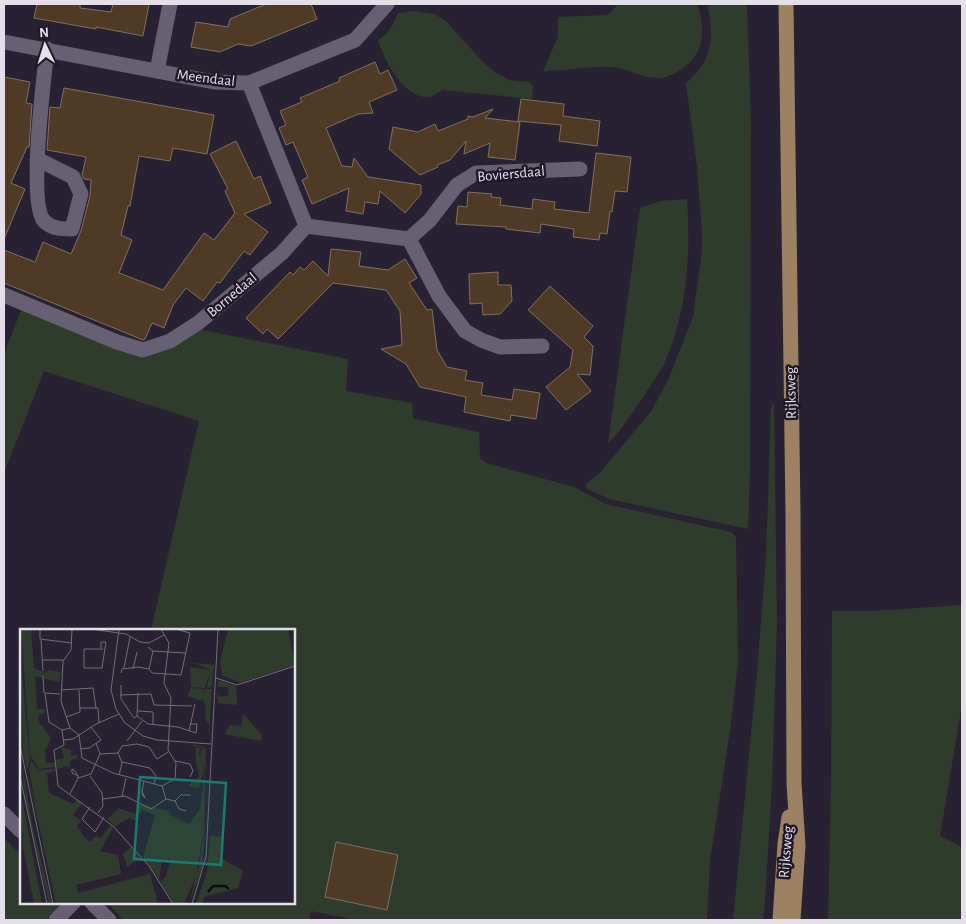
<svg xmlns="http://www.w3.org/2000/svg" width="966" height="924" font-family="'Alegreya Sans',sans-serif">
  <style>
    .green { fill: #2f3c2d }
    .building { fill: #4f3a26; stroke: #817162 }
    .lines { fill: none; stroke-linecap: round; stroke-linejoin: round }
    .minor { stroke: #675f72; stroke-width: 15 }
    .major { stroke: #9c8162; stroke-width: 15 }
    .labels { text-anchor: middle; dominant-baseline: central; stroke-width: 5; stroke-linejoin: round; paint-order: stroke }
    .street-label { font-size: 15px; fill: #e4e0ea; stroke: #1e1827 }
    .inset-river { fill: none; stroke: #001012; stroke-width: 2.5 }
    .inset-road { fill: none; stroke: #736d7b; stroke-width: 1 }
    .view { fill: #1a7b74; fill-opacity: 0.15; stroke: #1a7b74; stroke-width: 2.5 }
    .inset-edge { fill: none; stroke: #e4e0ea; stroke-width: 2.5 }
  </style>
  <rect width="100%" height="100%" fill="#282131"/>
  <g class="green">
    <path d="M 618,4 L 697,4 C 707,32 704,58 675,73 C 669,76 664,79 657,78 C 642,78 627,68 612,67 C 589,66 566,71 543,71 L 558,37 L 558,17 L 608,15 Z"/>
    <path d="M 707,4 L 747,4 L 751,123 L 750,474 L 748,529 L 609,499 L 586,488 L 586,484 L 599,474 L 652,410 L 668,380 L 693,317 L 702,250 L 702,232 L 697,167 L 686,83 C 713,60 715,36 707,4 Z"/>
    <path d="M 415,11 L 434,14 L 446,21 L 483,62 L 496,73 L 509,80 L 530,82 L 533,87 L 532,99 L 443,90 C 439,92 434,96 429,97 C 404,99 384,60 378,40 C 388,35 394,23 398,13 Z"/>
    <path d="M 687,199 C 691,254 687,312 665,362 C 661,371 654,380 649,388 C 636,407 624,427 608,444 L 640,208 L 660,201 Z"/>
    <polygon points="21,310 134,353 192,328 348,359 346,391 412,403 413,418 416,419 479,432 480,458 486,463 574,487 606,504 731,532 736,537 738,664 730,730 710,861 707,920 356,920 311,911 309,920 123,920 108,903 294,903 294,630 151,630 199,421 44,371 4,473 4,354"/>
    <polygon points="774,403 777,624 772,784 765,901 763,920 733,920 757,673 766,557 771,408"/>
    <polygon points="962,605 962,704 940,836 962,847 962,920 828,920 831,786 832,611 874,611"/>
    <polygon points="4,838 21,855 21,903 63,903 46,920 4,920"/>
  </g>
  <g class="building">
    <polygon points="37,4 80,4 80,8 111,12 113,4 149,4 143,36 96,27 96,29 34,18"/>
    <polygon points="266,4 311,4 317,19 251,46 238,44 220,52 191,47 196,22 228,27 230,19"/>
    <polygon points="375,62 380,74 388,70 397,90 369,102 373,113 358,114 326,128 342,166 352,167 354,158 368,177 421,185 421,194 405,213 380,191 378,204 365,202 363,214 346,211 349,188 312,204 302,180 308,177 293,142 286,145 279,128 286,125 280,111 302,102 300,98 340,81 339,78"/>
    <polygon points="4,77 30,82 26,103 32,104 29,147 27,147 11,183 25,189 4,239"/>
    <polygon points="64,88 214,115 207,154 173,148 170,161 139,156 130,206 128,206 121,235 132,240 119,273 163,290 204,233 214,240 235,213 225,191 228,189 210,154 236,141 254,179 260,176 271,203 244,214 268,232 250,255 244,251 220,283 217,282 203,301 186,288 173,305 164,328 152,323 145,339 143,340 4,283 4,250 35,262 43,242 71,254 81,231 90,196 91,180 84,179 82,175 86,157 47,150 50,107 60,108"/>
    <polygon points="521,99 564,104 563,116 600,121 597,146 559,141 561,125 518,121"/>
    <polygon points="493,109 485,118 520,122 515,160 488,157 490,143 464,154 466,141 450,160 437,165 438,167 420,175 389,149 393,127 418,132 435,124 438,131 468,119 468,116 473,117"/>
    <polygon points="596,153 631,157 627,192 615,191 612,212 610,211 607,234 600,233 599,240 573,237 574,229 541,224 540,233 506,229 506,227 456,224 458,206 467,207 468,192 492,194 491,197 501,198 500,205 532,209 533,199 555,202 554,209 589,213"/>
    <polygon points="331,249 361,252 359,266 388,270 405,259 417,278 409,283 427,310 432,309 437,350 447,367 467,371 465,380 483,383 481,395 512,400 514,389 540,393 536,419 511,415 510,421 464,412 466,397 420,387 406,364 381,349 402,345 400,311 386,290 333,283 278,339 267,329 263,334 246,318 290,272 293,275 300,267 304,270 313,261 328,276"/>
    <polygon points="498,272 498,285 511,285 512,301 500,314 483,315 482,303 470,304 469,274"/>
    <polygon points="550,286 593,326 584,337 593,346 590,375 577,374 591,391 566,410 546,387 570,367 573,350 528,310"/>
    <polygon points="336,842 398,855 387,910 325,897"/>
  </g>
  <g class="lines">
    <g class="minor">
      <polyline points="4,42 214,82 249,83 355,40 387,4"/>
      <polyline points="157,71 170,4"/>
      <path d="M 37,159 L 73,177 L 81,194 L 72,229 C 62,229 52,229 44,221 C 28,203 44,77 47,49"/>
      <polyline points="306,226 409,239 439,296 465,331 481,340 500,347 542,346"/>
      <polyline points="409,239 430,220 457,185 476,173 580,169"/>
      <polyline points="4,295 117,342 143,350 170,341 198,323 282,253 306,226 249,83"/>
      <polyline points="4,814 21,831"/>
      <polyline points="92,903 109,920"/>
      <polyline points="56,920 73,903"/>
    </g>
    <g class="major">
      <polyline points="786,4 793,513 794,783 798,846 793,920"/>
      <polyline points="780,920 785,844 789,817"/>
    </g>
  </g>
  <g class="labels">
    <g class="street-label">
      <text transform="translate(206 78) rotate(7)">Meendaal</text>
      <text transform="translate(511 174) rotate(-5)">Boviersdaal</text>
      <text transform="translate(232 295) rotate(-40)">Bornedaal</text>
      <text transform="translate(791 393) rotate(-91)">Rijksweg</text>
      <text transform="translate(786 852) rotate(-85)">Rijksweg</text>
    </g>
  </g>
  <g transform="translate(20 629)">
    <rect width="275" height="275" fill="#282131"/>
    <path d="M 1,0 L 11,0 L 14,39 L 25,44 L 29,41 L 41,43 L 39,53 L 15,47 L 17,80 L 25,80 L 25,84 L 18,87 L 19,93 L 31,109 L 25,122 L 26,134 L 35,134 L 36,138 L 19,140 L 10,126 ZM 208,0 L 268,0 L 275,36 L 220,54 L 202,46 L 200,33 ZM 0,22 L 10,131 L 7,141 L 16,177 L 9,140 L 11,132 L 19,141 L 35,140 L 36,142 L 27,144 L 29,164 L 53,175 L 57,171 L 62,174 L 53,186 L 61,191 L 57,197 L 64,208 L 70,213 L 76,207 L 81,209 L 91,196 L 93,199 L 80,222 L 98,226 L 101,245 L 56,256 L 58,264 L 130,245 L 138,275 L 36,275 L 3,123 ZM 174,34 L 194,36 L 192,58 L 187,59 L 190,43 L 185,59 L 171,58 L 170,38 L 191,41 ZM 199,51 L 216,57 L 217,76 L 198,74 L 197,63 L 200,68 L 209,66 L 208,58 L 197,58 ZM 170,59 L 185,60 L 181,72 L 168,67 ZM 186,60 L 192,60 L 189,103 L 188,107 L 189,95 L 185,90 L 186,79 L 182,68 ZM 223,85 L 242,106 L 241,112 L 204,105 L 210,96 L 221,97 ZM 169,115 L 185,118 L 180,119 L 179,124 L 184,141 L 179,159 L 168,157 L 179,147 L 176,133 L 176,119 L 180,119 ZM 41,118 L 52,121 L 50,126 L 57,126 L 58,129 L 50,131 L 50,140 L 47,137 L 37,140 L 36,131 L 44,129 ZM 186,119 L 184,200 L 176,247 L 164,275 L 154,275 L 140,253 L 146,247 L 150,233 L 142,231 L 139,251 L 123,228 L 135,186 L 122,181 L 116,192 L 109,189 L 95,197 L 87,190 L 99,179 L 115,185 L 120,175 L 149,182 L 149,185 L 169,195 L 180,180 L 185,141 L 180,127 L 182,120 ZM 0,124 L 13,199 L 32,275 L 29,275 L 6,175 ZM 0,158 L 11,217 L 22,275 L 14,275 L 3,218 ZM 186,189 L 182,240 L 169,275 L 179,236 ZM 190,207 L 204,208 L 199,228 L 223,242 L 218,259 L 190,266 L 184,268 L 183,275 L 176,275 L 187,242 ZM 111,218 L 120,229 L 107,238 L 103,225 Z" fill="#2f3c2d"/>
    <path class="inset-river" d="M 188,263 L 193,257 L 205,257 L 209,260"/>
    <path class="inset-road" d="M 20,0 L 20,10 L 52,14M 52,0 L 51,21 L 43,32 L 41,72 L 50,99 L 59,106 L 62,129 L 93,144 L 142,157 L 155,150 L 156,134 L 148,121 L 151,69 L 144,54 L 149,14 L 141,0M 71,0 L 106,5 L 120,13 L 129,14 L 144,6M 99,0 L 91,61 L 96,80 L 105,94 L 123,107 L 137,111 L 191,115M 21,11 L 23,42M 128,18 L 133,22 L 129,40M 81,19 L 81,13 L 86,13 L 82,39 L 64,39 L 64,20 L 83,20M 133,22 L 165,24M 23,31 L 43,31M 104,39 L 110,8M 113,40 L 117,23M 101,44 L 102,40 L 118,38 L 129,40 L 132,44 L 161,46 L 170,4 L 156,0M 23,47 L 24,64 L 40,65M 196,49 L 217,56 L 275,37M 101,56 L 101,70 L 114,89 L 117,87 L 118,64M 41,61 L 73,59 L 76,79M 25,65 L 29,93 L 42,101M 100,66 L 131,65 L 134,76 L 172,77M 60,79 L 78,79 L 79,94M 118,82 L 133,83 L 133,96M 117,87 L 128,95 L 158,98 L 176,104 L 177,95 L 170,95M 46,88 L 60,83 L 59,61M 50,99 L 42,101 L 44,116 L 34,121 L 38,157 L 93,197 L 129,237 L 153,275M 169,102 L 175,75M 43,111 L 53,110 L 76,95 L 99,85M 107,112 L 122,92M 0,116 L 33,275M 61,120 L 69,119 L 81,111 L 71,98M 98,124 L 102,117 L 117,115 L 129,118 L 137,130 L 148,123M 80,125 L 98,124 L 102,134 L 99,146M 155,132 L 170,135 L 173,142 L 170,148M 102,133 L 130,139 L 136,147 L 134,155M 0,147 L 27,275M 58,147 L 52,144 L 52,140 L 55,142 L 58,147 L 58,149M 70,147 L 82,164 L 83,177 L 78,184M 122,162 L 125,169 L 122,166 L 122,162 L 124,152M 50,165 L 58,149 L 71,145 L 80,125 L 76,114M 102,167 L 106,149M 83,170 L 105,167 L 131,180 L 146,170 L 142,157M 146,170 L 155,172 L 159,180 L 166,182M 155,172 L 161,166 L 171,166M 70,178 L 62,190 L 75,203 L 84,188M 172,275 L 186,228 L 198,0"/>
    <path class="view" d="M 120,148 L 206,154 L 201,236 L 114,230 Z"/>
    <rect width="275" height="275" class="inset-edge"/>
  </g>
  <rect width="966" height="924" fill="none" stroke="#e4e0ea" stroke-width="10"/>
  <g transform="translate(45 45) rotate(356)" stroke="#1e1827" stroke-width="4" paint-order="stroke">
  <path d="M0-4L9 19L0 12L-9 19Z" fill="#e4e0ea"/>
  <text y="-8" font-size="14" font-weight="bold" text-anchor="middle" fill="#e4e0ea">N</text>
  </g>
</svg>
